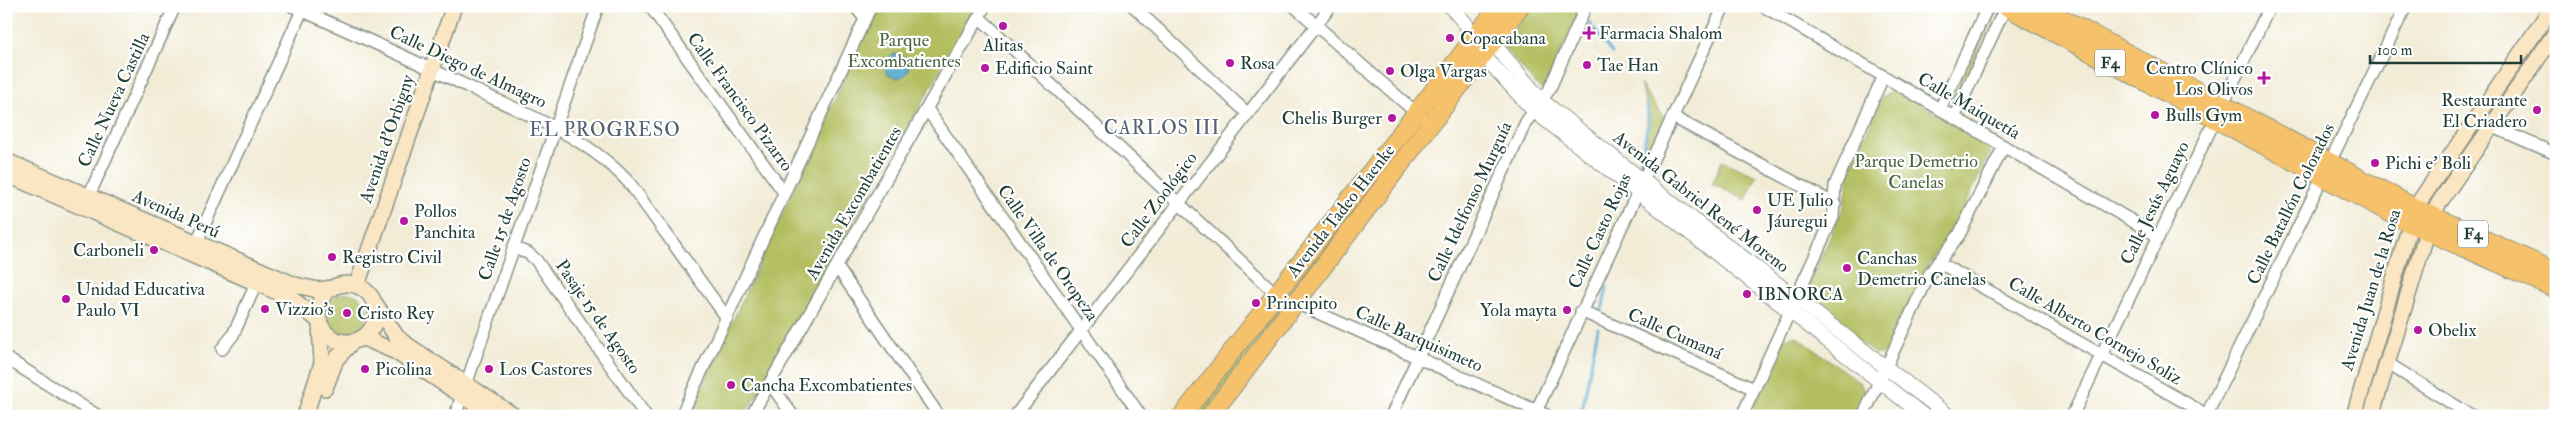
<svg xmlns="http://www.w3.org/2000/svg" width="2562" height="422" font-family="'IM FELL Double Pica',serif">
  <style>
    .green { fill: #b2be5f; stroke: #687e4a }
    .water { fill: #56abd2; stroke: #3a7483 }
    .lines { fill: none; stroke-linecap: round; stroke-linejoin: round }
    .stream { stroke: #56abd2; stroke-width: 3 }
    .minor-casing { stroke: #889486; stroke-width: 14 }
    .tertiary-casing { stroke: #889486; stroke-width: 16 }
    .secondary-casing { stroke: #889486; stroke-width: 18 }
    .primary-casing { stroke: #889486; stroke-width: 20 }
    .trunk-casing { stroke: #889486; stroke-width: 20 }
    .minor { stroke: #fff; stroke-width: 11 }
    .tertiary { stroke: #fff; stroke-width: 14 }
    .secondary { stroke: #fbe6c4; stroke-width: 15 }
    .primary { stroke: #f5c16b; stroke-width: 18 }
    .trunk { stroke: #f5c16b; stroke-width: 18 }
    .poi-dot { fill: #b5179e; stroke: #fff; stroke-width: 2 }
    .labels { text-anchor: middle; dominant-baseline: central; stroke-width: 4.5; stroke-linejoin: round; paint-order: stroke }
    .shield { fill: #fff; stroke: #627771; stroke-width: 1 }
    .shield-label { font-size: 16px; font-weight: bold; fill: #1f3d34 }
    .poi-label { font-size: 18px; fill: #1f3d34; stroke: #fff; text-anchor: start }
    .park-label { font-size: 18px; fill: #4b6441; stroke: #fff }
    .street-label { font-size: 18px; fill: #1f3d34; stroke: #fff }
    .neighbourhood-label { font-size: 19px; letter-spacing: 1px; fill: #536173; stroke: #fff }
  </style>
  <rect width="100%" height="100%" fill="#fff"/>
  <filter id="ink" filterUnits="userSpaceOnUse"><feTurbulence type="fractalNoise" baseFrequency=".02" numOctaves="2"/><feDisplacementMap in="SourceGraphic" scale="10" xChannelSelector="R" yChannelSelector="G"/><feConvolveMatrix kernelMatrix="1 2 1 2 8 2 1 2 1" color-interpolation-filters="sRGB"/></filter>
  <filter id="wash" filterUnits="userSpaceOnUse"><feTurbulence type="fractalNoise" baseFrequency=".0096" numOctaves="4" result="noise"/><feDisplacementMap in="SourceGraphic" scale="20" xChannelSelector="R" yChannelSelector="G"/><feGaussianBlur stdDeviation="1.12" result="paint"/><feColorMatrix in="noise" values="0 0 0 0 0 0 0 0 0 0 0 0 0 0 0 0 0 1.4 0 .05"/><feComposite in="paint" operator="in"/></filter>
  <g filter="url(#wash)">
    <rect width="100%" height="100%" fill="#f2ecd7"/>
    <g class="green">
      <polygon points="878,6 977,6 744,416 689,416"/>
      <polygon points="1530,6 1582,6 1544,89 1540,89 1504,48 1508,37"/>
      <polygon points="1993,9 1997,11 1956,99 1952,97"/>
      <polygon points="2556,12 2556,20 2430,202 2426,200"/>
      <polygon points="1640,84 1666,120 1642,166 1649,114"/>
      <polygon points="1891,91 1898,91 1986,142 1991,151 1954,229 1928,264 1888,350 1881,354 1875,354 1805,299 1804,295 1844,206 1850,172 1882,97"/>
      <polygon points="1415,127 1419,130 1295,289 1290,290"/>
      <polygon points="1722,161 1757,176 1746,200 1712,184"/>
      <polygon points="2409,245 2413,247 2364,416 2359,416"/>
      <circle cx="347" cy="313" r="20"/>
      <polygon points="1279,302 1284,306 1203,416 1190,416"/>
      <polygon points="1793,336 1798,337 1860,383 1867,396 1860,416 1750,416 1783,340"/>
    </g>
    <circle class="water" cx="897" cy="66" r="12"/>
    <g class="lines">
      <g class="stream">
        <polyline points="1589,23 1612,53"/>
        <polyline points="1641,161 1648,123 1647,103"/>
        <polyline points="1602,310 1607,287"/>
        <polyline points="1581,416 1598,328"/>
      </g>
    </g>
  </g>
  <g filter="url(#ink)">
    <g class="lines">
      <g class="minor-casing">
        <g id="minor">
          <path d="M 292,6 C 353,33 413,60 473,89 C 528,115 590,138 631,185 L 727,318"/>
          <polyline points="650,6 785,194"/>
          <polyline points="855,6 865,19"/>
          <polyline points="1133,6 1248,114"/>
          <polyline points="1294,6 1421,117"/>
          <polyline points="1763,6 2158,236"/>
          <polyline points="979,17 1276,294 1548,416"/>
          <polyline points="927,109 1141,416"/>
          <polyline points="1940,109 1988,6"/>
          <polyline points="1673,117 1835,204"/>
          <polyline points="1954,118 2006,6"/>
          <polyline points="2491,126 2556,154"/>
          <polyline points="86,202 175,6"/>
          <polyline points="513,248 528,253 536,260 646,416"/>
          <polyline points="193,250 304,6"/>
          <polyline points="1938,262 2209,416"/>
          <polyline points="837,267 939,416"/>
          <polyline points="1581,311 1754,389"/>
          <polyline points="222,349 233,335 257,282"/>
          <polyline points="6,358 98,416"/>
          <polyline points="2387,363 2472,416"/>
          <polyline points="770,383 793,416"/>
          <polyline points="455,416 598,6"/>
          <polyline points="681,416 871,6"/>
          <polyline points="751,416 985,6"/>
          <polyline points="1015,416 1331,6"/>
          <polyline points="1391,416 1526,122 1549,90 1586,6"/>
          <polyline points="1534,416 1724,6"/>
          <polyline points="1742,416 1833,217 1835,185 1883,77"/>
          <polyline points="1863,416 1930,273 1959,235 2004,146"/>
          <polyline points="2072,416 2270,6"/>
          <polyline points="2206,416 2406,6"/>
        </g>
      </g>
      <g class="tertiary-casing">
        <g id="tertiary">
          <polyline points="1450,6 1466,24 1472,41 1483,55 1533,110 1924,416"/>
          <polyline points="1486,35 1541,100 1642,180 1949,416"/>
        </g>
      </g>
      <g class="secondary-casing">
        <g id="secondary">
          <polyline points="6,161 295,285 318,290 333,288"/>
          <polyline points="6,174 291,298 318,320"/>
          <circle cx="347" cy="313" r="29"/>
          <polyline points="357,285 454,6"/>
          <polyline points="376,305 396,336 404,343 514,416"/>
          <polyline points="364,338 396,352 493,416"/>
          <polyline points="325,388 336,359 352,342"/>
          <polyline points="305,416 322,363 320,324"/>
          <polyline points="2354,416 2415,208 2553,6"/>
          <polyline points="2371,416 2432,216 2439,203 2556,32"/>
        </g>
      </g>
      <g class="primary-casing">
        <g id="primary">
          <polyline points="1182,416 1499,6"/>
          <polyline points="1210,416 1520,6"/>
        </g>
      </g>
      <g class="trunk-casing">
        <g id="trunk">
          <polyline points="2005,6 2409,223 2556,289"/>
          <polyline points="2039,6 2415,208 2556,272"/>
        </g>
      </g>
      <use href="#minor" class="minor"/>
      <use href="#tertiary" class="tertiary"/>
      <use href="#secondary" class="secondary"/>
      <use href="#primary" class="primary"/>
      <use href="#trunk" class="trunk"/>
    </g>
  </g>
  <g class="poi-dot">
    <circle cx="1003" cy="26" r="5"/>
    <path d="M1586.5 25.5h5v5h5v5h-5v5h-5v-5h-5v-5h5z"/>
    <circle cx="1450" cy="38" r="5"/>
    <circle cx="1230" cy="63" r="5"/>
    <circle cx="1587" cy="65" r="5"/>
    <circle cx="985" cy="68" r="5"/>
    <circle cx="1390" cy="71" r="5"/>
    <path d="M2261.5 70.5h5v5h5v5h-5v5h-5v-5h-5v-5h5z"/>
    <circle cx="2537" cy="110" r="5"/>
    <circle cx="2155" cy="115" r="5"/>
    <circle cx="1392" cy="118" r="5"/>
    <circle cx="2375" cy="163" r="5"/>
    <circle cx="1757" cy="210" r="5"/>
    <circle cx="404" cy="221" r="5"/>
    <circle cx="154" cy="250" r="5"/>
    <circle cx="332" cy="257" r="5"/>
    <circle cx="1847" cy="268" r="5"/>
    <circle cx="1747" cy="294" r="5"/>
    <circle cx="66" cy="299" r="5"/>
    <circle cx="1256" cy="303" r="5"/>
    <circle cx="265" cy="309" r="5"/>
    <circle cx="1567" cy="310" r="5"/>
    <circle cx="347" cy="313" r="5"/>
    <circle cx="2418" cy="330" r="5"/>
    <circle cx="365" cy="369" r="5"/>
    <circle cx="489" cy="369" r="5"/>
    <circle cx="731" cy="385" r="5"/>
  </g>
  <g class="labels">
    <g class="shield">
      <rect x="2095" y="49.5" width="30" height="27" rx="4"/>
      <rect x="2458" y="220.5" width="30" height="27" rx="4"/>
    </g>
    <g class="shield-label">
      <text x="2110" y="63">F4</text>
      <text x="2473" y="234">F4</text>
    </g>
    <g class="poi-label">
      <text x="1599" y="33">Farmacia Shalom</text>
      <text x="1460" y="38">Copacabana</text>
      <text x="1003" y="45" text-anchor="middle">Alitas</text>
      <text x="1240" y="63">Rosa</text>
      <text x="1597" y="65">Tae Han</text>
      <text x="995" y="68">Edificio Saint</text>
      <text x="2253" y="68" text-anchor="end">Centro Clínico<tspan x="2253" dy="21">Los Olivos</tspan></text>
      <text x="1400" y="71">Olga Vargas</text>
      <text x="2527" y="100" text-anchor="end">Restaurante<tspan x="2527" dy="21">El Criadero</tspan></text>
      <text x="2165" y="115">Bulls Gym</text>
      <text x="1382" y="118" text-anchor="end">Chelis Burger</text>
      <text x="2385" y="163">Pichi e' Boli</text>
      <text x="1767" y="200">UE Julio<tspan x="1767" dy="21">Jáuregui</tspan></text>
      <text x="414" y="211">Pollos<tspan x="414" dy="21">Panchita</tspan></text>
      <text x="144" y="250" text-anchor="end">Carboneli</text>
      <text x="342" y="257">Registro Civil</text>
      <text x="1857" y="258">Canchas<tspan x="1857" dy="21">Demetrio Canelas</tspan></text>
      <text x="76" y="289">Unidad Educativa<tspan x="76" dy="21">Paulo VI</tspan></text>
      <text x="1757" y="294">IBNORCA</text>
      <text x="1266" y="303">Principito</text>
      <text x="275" y="309">Vizzio's</text>
      <text x="1557" y="310" text-anchor="end">Yola mayta</text>
      <text x="357" y="313">Cristo Rey</text>
      <text x="2428" y="330">Obelix</text>
      <text x="375" y="369">Picolina</text>
      <text x="499" y="369">Los Castores</text>
      <text x="741" y="385">Cancha Excombatientes</text>
    </g>
    <g class="park-label">
      <text x="904" y="40">Parque<tspan x="904" dy="21">Excombatientes</tspan></text>
      <text x="1916" y="161">Parque Demetrio<tspan x="1916" dy="21">Canelas</tspan></text>
    </g>
    <g class="street-label">
      <text transform="translate(468 67) rotate(25)">Calle Diego de Almagro</text>
      <text transform="translate(114 100) rotate(-65)">Calle Nueva Castilla</text>
      <text transform="translate(740 102) rotate(54)">Calle Francisco Pizarro</text>
      <text transform="translate(1969 106) rotate(30)">Calle Maiquetía</text>
      <text transform="translate(387 139) rotate(-71)">Avenida d'Orbigny</text>
      <text transform="translate(1159 200) rotate(-53)">Calle Zoológico</text>
      <text transform="translate(1470 202) rotate(-65)">Calle Idelfonso Murguía</text>
      <text transform="translate(1701 202) rotate(38)">Avenida Gabriel René Moreno</text>
      <text transform="translate(854 203) rotate(-60)">Avenida Excombatientes</text>
      <text transform="translate(2155 203) rotate(-64)">Calle Jesús Aguayo</text>
      <text transform="translate(2291 204) rotate(-64)">Calle Batallón Colorados</text>
      <text transform="translate(1341 211) rotate(-52)">Avenida Tadeo Haenke</text>
      <text transform="translate(176 214) rotate(24)">Avenida Perú</text>
      <text transform="translate(505 219) rotate(-71)">Calle 15 de Agosto</text>
      <text transform="translate(1600 231) rotate(-65)">Calle Casto Rojas</text>
      <text transform="translate(1048 253) rotate(55)">Calle Villa de Oropeza</text>
      <text transform="translate(2371 290) rotate(-73)">Avenida Juan de la Rosa</text>
      <text transform="translate(598 317) rotate(55)">Pasaje 15 de Agosto</text>
      <text transform="translate(2095 331) rotate(30)">Calle Alberto Cornejo Soliz</text>
      <text transform="translate(1675 334) rotate(24)">Calle Cumaná</text>
      <text transform="translate(1419 339) rotate(24)">Calle Barquisimeto</text>
    </g>
    <g class="neighbourhood-label">
      <text x="1162" y="128">CARLOS III</text>
      <text x="605" y="130">EL PROGRESO</text>
    </g>
  </g>
  <rect width="2562" height="422" fill="none" stroke="#fff" stroke-width="25"/>
  <path d="M2370 55v8h151v-8" fill="none" stroke="#1f3d34" stroke-width="2.5"/>
  <text x="2377" y="55" font-size="15" fill="#1f3d34" stroke="#ffffff" stroke-width="4" paint-order="stroke">100 m</text>
</svg>
